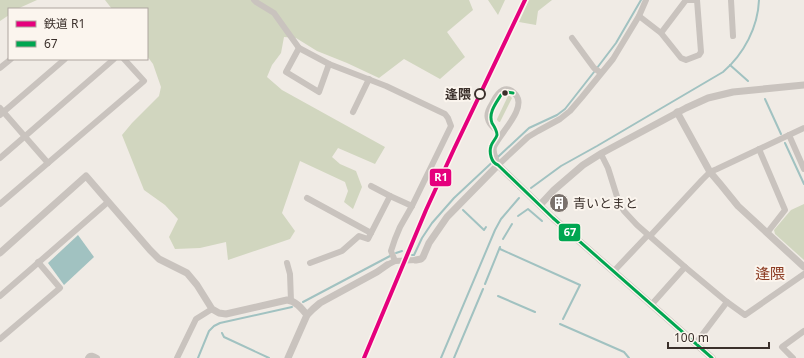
<svg xmlns="http://www.w3.org/2000/svg" width="804" height="358" font-family="'Noto Sans','Noto Sans JP',sans-serif">
  <style>
    .green { fill: #d1d6bf }
    .water { fill: #a1c2c1 }
    .lines { fill: none; stroke-linecap: round; stroke-linejoin: round }
    .stream { stroke: #a1c2c1; stroke-width: 2 }
    .minor { stroke: #c9c3be; stroke-width: 6 }
    .tertiary { stroke: #c9c3be; stroke-width: 7 }
    .bus-1-casing { stroke: #fbf5ee; stroke-width: 6 }
    .bus-1 { stroke: #00a651; stroke-width: 3 }
    .rail-1-casing { stroke: #fbf5ee; stroke-width: 7 }
    .rail-1 { stroke: #e5007d; stroke-width: 4 }
    .bus-dot { fill: #3b302b; stroke: #fbf5ee; stroke-width: 1.5 }
    .stop-dot { fill: #fbf5ee; stroke: #3b302b; stroke-width: 2 }
    .labels { text-anchor: middle; dominant-baseline: central; stroke-width: 4; stroke-linejoin: round; paint-order: stroke }
    .stop-label { font-size: 13px; font-weight: bold; fill: #3b302b; stroke: #fbf5ee; text-anchor: end }
    .poi-label { font-size: 13px; fill: #3b302b; stroke: #fbf5ee; text-anchor: start }
    .quarter-label { font-size: 15px; fill: #8c3b22; stroke: #fbf5ee }
    .line-badge { stroke: #fbf5ee; stroke-width: 1.5 }
    .badge-label { font-size: 11px; text-anchor: middle; font-weight: bold; fill: #fff }
  </style>
  <rect width="100%" height="100%" fill="#f0ebe5"/>
  <g class="green">
    <polygon points="0,0 37,0 17,9 9,9 9,15 0,21"/>
    <polygon points="105,0 469,0 473,10 447,32 465,57 440,79 404,59 379,78 347,63 317,51 296,38 284,37 281,53 272,65 267,77 282,90 385,147 375,164 338,148 332,157 340,164 356,171 362,187 353,209 344,202 348,191 345,182 300,161 282,213 295,231 290,239 228,260 226,242 200,248 175,249 169,237 178,219 165,205 144,190 122,135 132,123 159,96 161,87 153,64 147,56 147,9 112,9"/>
    <polygon points="488,0 505,0 498,15"/>
    <polygon points="529,0 552,0 538,11 536,25 519,22"/>
    <polygon points="508,96 510,96 512,98 500,122 499,122 497,120 497,119"/>
    <polygon points="804,204 804,260 775,234 774,230 791,210"/>
  </g>
  <polygon class="water" points="78,235 94,257 64,285 48,263"/>
  <g class="lines">
    <g class="stream">
      <polyline points="730,65 748,81"/>
      <polyline points="597,68 616,43 641,0"/>
      <polyline points="765,99 781,134"/>
      <polyline points="785,143 804,184"/>
      <path d="M 531,188 L 561,166 L 597,146 L 723,72 C 744,54 758,27 759,0"/>
      <polyline points="463,210 484,230 486,227"/>
      <polyline points="518,216 528,209 542,221"/>
      <polyline points="503,239 512,224"/>
      <polyline points="500,249 580,285 563,319"/>
      <polyline points="396,253 402,251"/>
      <polyline points="412,255 414,255 422,238 432,223 454,198 529,128 557,115 565,109 594,72"/>
      <polyline points="485,284 500,247"/>
      <polyline points="498,296 535,312"/>
      <polyline points="303,302 390,256"/>
      <polyline points="560,324 624,352 629,358"/>
      <polyline points="222,333 224,337 269,358"/>
      <polyline points="198,358 209,331 214,326 220,323 292,307"/>
      <polyline points="441,358 495,230 501,219 519,198"/>
      <polyline points="454,358 483,289"/>
    </g>
    <g class="minor">
      <polyline points="254,0 256,2 274,13 299,48 329,64 386,86 445,114 448,118 451,126 412,206 400,227 395,239 391,251 395,261"/>
      <polyline points="731,0 733,36"/>
      <polyline points="639,16 661,33 681,58 686,60 699,55 701,52 697,0 686,0 661,33"/>
      <polyline points="572,38 594,68 601,73"/>
      <polyline points="299,48 286,72 319,92 329,64"/>
      <polyline points="0,68 11,59"/>
      <polyline points="0,108 48,163"/>
      <polyline points="353,112 369,79"/>
      <polyline points="0,115 65,59"/>
      <path d="M 495,129 C 492,126 489,124 488,119 C 486,113 490,107 493,102 C 498,92 506,83 516,95 C 527,109 499,134 494,147 C 492,154 497,159 498,165"/>
      <polyline points="789,135 804,169"/>
      <polyline points="759,149 785,210 767,233"/>
      <polyline points="601,154 608,168 619,203 624,211 637,225 685,267 727,302 745,315 804,274"/>
      <polyline points="0,158 114,59"/>
      <polyline points="498,165 528,137 538,131 560,119 570,111 582,97 613,59 639,16 646,0"/>
      <polyline points="371,186 390,196"/>
      <polyline points="307,198 371,233"/>
      <polyline points="0,204 144,81 124,59"/>
      <polyline points="650,236 702,180 710,172 717,169 804,128"/>
      <polyline points="287,263 290,274 291,301"/>
      <polyline points="310,263 342,251 359,236 368,239 390,196 412,206"/>
      <polyline points="387,265 395,261 416,260"/>
      <polyline points="614,271 648,235"/>
      <polyline points="0,296 108,202"/>
      <polyline points="652,304 685,267"/>
      <polyline points="0,339 60,288 38,262"/>
      <polyline points="696,343 727,302"/>
      <path d="M 88,358 C 90,354 94,356 97,358"/>
      <polyline points="177,358 196,319 212,309"/>
      <polyline points="793,358 782,347 804,331"/>
    </g>
    <g class="tertiary">
      <polyline points="677,112 710,172 721,185 738,206 751,218 804,267"/>
      <polyline points="540,205 554,190 583,165 602,153 686,108 708,98 733,92 804,85"/>
      <path d="M 0,253 L 86,176 L 150,250 L 159,259 L 187,273 L 197,285 L 212,309 L 219,313 L 226,314 L 287,300 C 296,301 302,309 307,315"/>
      <polyline points="416,260 421,259 423,257 429,243 447,217 498,165 553,218 712,358"/>
      <polyline points="288,358 307,315 313,309 320,303 377,272 387,265"/>
    </g>
    <g class="bus-1-casing">
      <path id="bus-1" d="M 513,93 L 507,92 L 501,95 C 496,103 488,113 492,123 C 494,126 497,131 497,135 C 496,139 492,142 491,146 C 489,152 491,163 498,165 L 553,218 L 712,358"/>
    </g>
    <use href="#bus-1" class="bus-1"/>
    <g class="rail-1-casing">
      <polyline id="rail-1" points="364,358 426,210 454,149 525,0"/>
    </g>
    <use href="#rail-1" class="rail-1"/>
  </g>
  <defs>
    <g id="building-disc" transform="scale(1)"><circle r="9.5" fill="#7a716c" stroke="#fbf5ee"/><path d="M-4-6H4V6H1V3H-1V6H-4ZM-2.5-4.3h1.7v1.8h-1.7ZM.8-4.3h1.7v1.8H.8ZM-2.5-1h1.7V.8h-1.7ZM.8-1h1.7V.8H.8Z" fill="#fff"/></g>
  </defs>
  <g fill-rule="evenodd">
    <use href="#building-disc" x="559" y="203"/>
  </g>
  <circle class="bus-dot" cx="505" cy="93" r="3.5"/>
  <circle class="stop-dot" cx="480" cy="94" r="5"/>
  <g class="labels">
    <g class="stop-label">
      <text x="471" y="94">逢隈</text>
    </g>
    <g class="poi-label">
      <text x="573" y="203">青いとまと</text>
    </g>
    <g class="quarter-label">
      <text x="770" y="273">逢隈</text>
    </g>
  </g>
  <g class="line-badge">
    <rect x="429" y="168" width="23" height="19" rx="4" fill="#e5007d"/>
    <rect x="558" y="223" width="23" height="19" rx="4" fill="#00a651"/>
  </g>
  <g class="badge-label">
    <text x="441" y="181">R1</text>
    <text x="570" y="236">67</text>
  </g>
  <rect x="8" y="8" width="140" height="52" fill="#fbf5ee" stroke="#aea6a0"/>
  <rect x="16" y="21" width="20" height="6" fill="#e5007d" stroke="#aea6a0"/>
  <text x="44" y="28" font-size="12" fill="#3b302b">鉄道 R1</text>
  <rect x="16" y="41" width="20" height="6" fill="#00a651" stroke="#aea6a0"/>
  <text x="44" y="48" font-size="12" fill="#3b302b">67</text>
  <path d="M668 342v6h101v-6" fill="none" stroke="#3b302b" stroke-width="2"/>
  <text x="674" y="342" font-size="12" fill="#3b302b" stroke="#fbf5ee" stroke-width="3" paint-order="stroke">100 m</text>
</svg>
